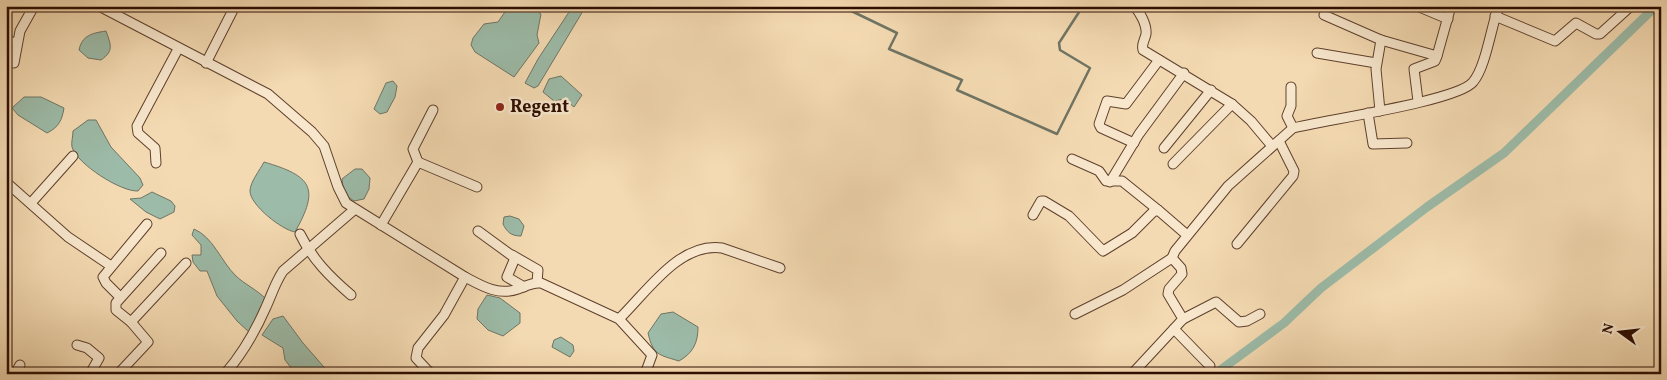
<svg xmlns="http://www.w3.org/2000/svg" width="1667" height="380" font-family="Vollkorn,serif">
  <style>
    .water { fill: #9cbba8; stroke: #6f7565 }
    .lines { fill: none; stroke-linecap: round; stroke-linejoin: round }
    .stream { stroke: #6f7565; stroke-width: 2.5 }
    .canal { stroke: #9cbba8; stroke-width: 9 }
    .minor-casing { stroke: #5e402c; stroke-width: 11 }
    .minor { stroke: #f8e7cd; stroke-width: 9 }
    .poi-dot { fill: #8f2418; stroke: #f8e7cd; stroke-width: 2 }
    .labels { text-anchor: middle; dominant-baseline: central; stroke-width: 5; stroke-linejoin: round; paint-order: stroke }
    .poi-label { font-size: 18px; font-weight: bold; fill: #2c0c00; stroke: #f8e7cd; text-anchor: start }
  </style>
  <rect width="100%" height="100%" fill="#f4dab2"/>
  <filter id="stains"><feTurbulence type="fractalNoise" baseFrequency=".004" numOctaves="4"/><feColorMatrix values="0 0 0 0 .2 0 0 0 0 .09 0 0 0 0 .02 0 0 0 .5 -.17"/></filter>
  <radialGradient id="worn" r=".72"><stop offset=".6" stop-color="#630" stop-opacity="0"/><stop offset="1" stop-color="#630" stop-opacity=".3"/></radialGradient>
  <g class="water">
    <polygon points="509,6 531,6 541,14 537,35 539,43 514,77 475,52 471,45 473,38 484,24 498,22"/>
    <polygon points="573,6 586,6 538,86 534,88 525,83 538,59"/>
    <path d="M 106,31 C 111,45 114,51 101,60 L 88,58 L 79,50 C 82,35 93,33 106,31 Z"/>
    <polygon points="561,76 582,95 574,107 564,99 554,101 543,92 549,79"/>
    <polygon points="393,81 397,86 395,97 387,112 380,114 374,109 386,83"/>
    <path d="M 24,97 L 41,97 L 64,108 C 62,120 59,127 47,133 L 18,115 L 12,108 Z"/>
    <path d="M 88,120 L 96,120 L 111,147 L 140,178 L 143,185 L 138,191 C 121,192 77,164 72,147 C 71,143 73,136 73,131 Z"/>
    <path d="M 264,162 C 312,176 320,188 295,232 C 282,230 250,205 250,191 C 250,182 260,170 264,162 Z"/>
    <polygon points="355,169 362,169 370,178 369,189 364,199 354,201 344,194 342,179"/>
    <polygon points="152,192 171,201 175,206 174,212 160,219 146,212 130,199 141,198"/>
    <path d="M 510,216 L 519,219 L 524,226 L 521,236 C 511,236 507,232 503,224 L 504,217 Z"/>
    <path d="M 194,229 C 213,237 221,261 235,275 C 244,284 256,289 266,299 L 250,333 L 237,321 L 217,296 L 207,271 L 200,271 L 193,262 L 192,255 L 201,255 L 201,245 L 192,235 Z"/>
    <polygon points="487,295 500,298 520,313 520,323 503,336 488,330 477,319 478,309"/>
    <path d="M 673,312 L 698,327 C 698,343 693,353 679,361 C 659,355 653,355 648,333 L 661,314 Z"/>
    <polygon points="283,316 303,343 330,374 296,374 285,360 283,348 262,335 273,319"/>
    <polygon points="561,337 573,345 574,351 570,357 552,347 554,340"/>
  </g>
  <g class="lines">
    <polyline class="stream" points="841,6 897,33 889,49 962,80 957,90 1057,134 1090,68 1060,50 1059,43 1083,6"/>
    <polyline class="canal" points="1215,374 1284,323 1321,288 1427,207 1504,153 1656,6"/>
    <g class="minor-casing">
      <g id="minor">
        <polyline points="99,6 268,94 312,132 324,146 338,187 346,203 465,277 444,315 418,348 416,358 431,374"/>
        <path d="M 1134,6 C 1140,12 1147,25 1146,34 C 1145,40 1141,44 1143,50 L 1232,104 L 1251,121 L 1272,146"/>
        <polyline points="1417,6 1448,19"/>
        <polyline points="1324,15 1381,40 1437,56 1451,6"/>
        <polyline points="1495,16 1555,41 1576,23 1596,34 1600,34 1631,6"/>
        <polyline points="6,41 17,43"/>
        <polyline points="1317,53 1376,63"/>
        <polyline points="14,63 20,31 34,6"/>
        <polyline points="206,63 235,6"/>
        <polyline points="1418,101 1414,69 1435,61 1437,56"/>
        <polyline points="1380,111 1376,69 1381,40"/>
        <polyline points="1368,113 1373,144 1407,143"/>
        <path d="M 1293,128 C 1324,120 1458,101 1473,82 C 1486,67 1491,26 1499,6"/>
        <polyline points="1134,143 1101,128 1099,124 1107,101 1126,104 1159,60"/>
        <polyline points="1164,148 1211,90"/>
        <polyline points="1072,159 1099,171 1106,181 1122,181 1158,210"/>
        <polyline points="418,162 413,149 433,110"/>
        <polyline points="156,163 155,148 138,133 137,126 178,49"/>
        <polyline points="1173,164 1232,104"/>
        <polyline points="6,182 68,237 111,266"/>
        <polyline points="1110,182 1139,134 1184,73"/>
        <polyline points="31,203 73,156"/>
        <polyline points="1033,215 1041,201 1044,201 1069,216 1103,251 1132,233 1153,212 1158,210 1187,235"/>
        <polyline points="381,225 418,162 477,187"/>
        <polyline points="478,231 515,258 507,277 524,287"/>
        <path d="M 300,234 C 312,259 330,277 351,295"/>
        <polyline points="1237,244 1293,176 1294,171 1279,141"/>
        <polyline points="512,255 538,270 537,282"/>
        <path d="M 465,277 C 482,286 498,296 518,289 C 526,286 532,282 541,283 L 619,319 L 652,355 L 645,374"/>
        <polyline points="120,297 106,283 103,277 147,224"/>
        <polyline points="1075,314 1123,290 1172,258"/>
        <path d="M 619,319 C 647,292 679,242 722,248 L 780,268"/>
        <polyline points="1183,319 1216,302 1239,322 1247,321 1260,314"/>
        <polyline points="131,322 116,310 116,303 161,253"/>
        <polyline points="1174,329 1210,366"/>
        <polyline points="77,345 87,348 99,358 90,374"/>
        <polyline points="15,374 20,365"/>
        <polyline points="118,374 148,342 131,322 186,263"/>
        <path d="M 225,374 C 242,354 256,330 266,307 C 272,294 275,283 283,271 L 355,209"/>
        <polyline points="1038,374 1043,374"/>
        <polyline points="1132,374 1183,319 1168,294 1169,289 1182,274 1181,268 1172,258 1175,251 1228,186 1293,128 1287,116 1291,106 1291,87"/>
      </g>
    </g>
    <use href="#minor" class="minor"/>
  </g>
  <circle class="poi-dot" cx="500" cy="107" r="5"/>
  <g class="labels">
    <g class="poi-label">
      <text x="510" y="107">Regent</text>
    </g>
  </g>
  <rect width="1667" height="380" fill="none" stroke="#f4dab2" stroke-width="25"/>
  <rect x="8" y="8" width="1652" height="365" fill="none" stroke="#2c0c00" stroke-width="2.5"/>
  <rect x="12" y="12" width="1642" height="355" fill="none" stroke="#2c0c00"/>
  <g transform="translate(1620 332) rotate(285)" stroke="#f8e7cd" stroke-width="4" paint-order="stroke">
  <path d="M0-4L9 19L0 12L-9 19Z" fill="#2c0c00"/>
  <text y="-8" font-size="14" font-weight="bold" text-anchor="middle" fill="#2c0c00">N</text>
  </g>
  <rect width="100%" height="100%" filter="url(#stains)"/>
  <rect width="100%" height="100%" fill="url(#worn)"/>
</svg>
